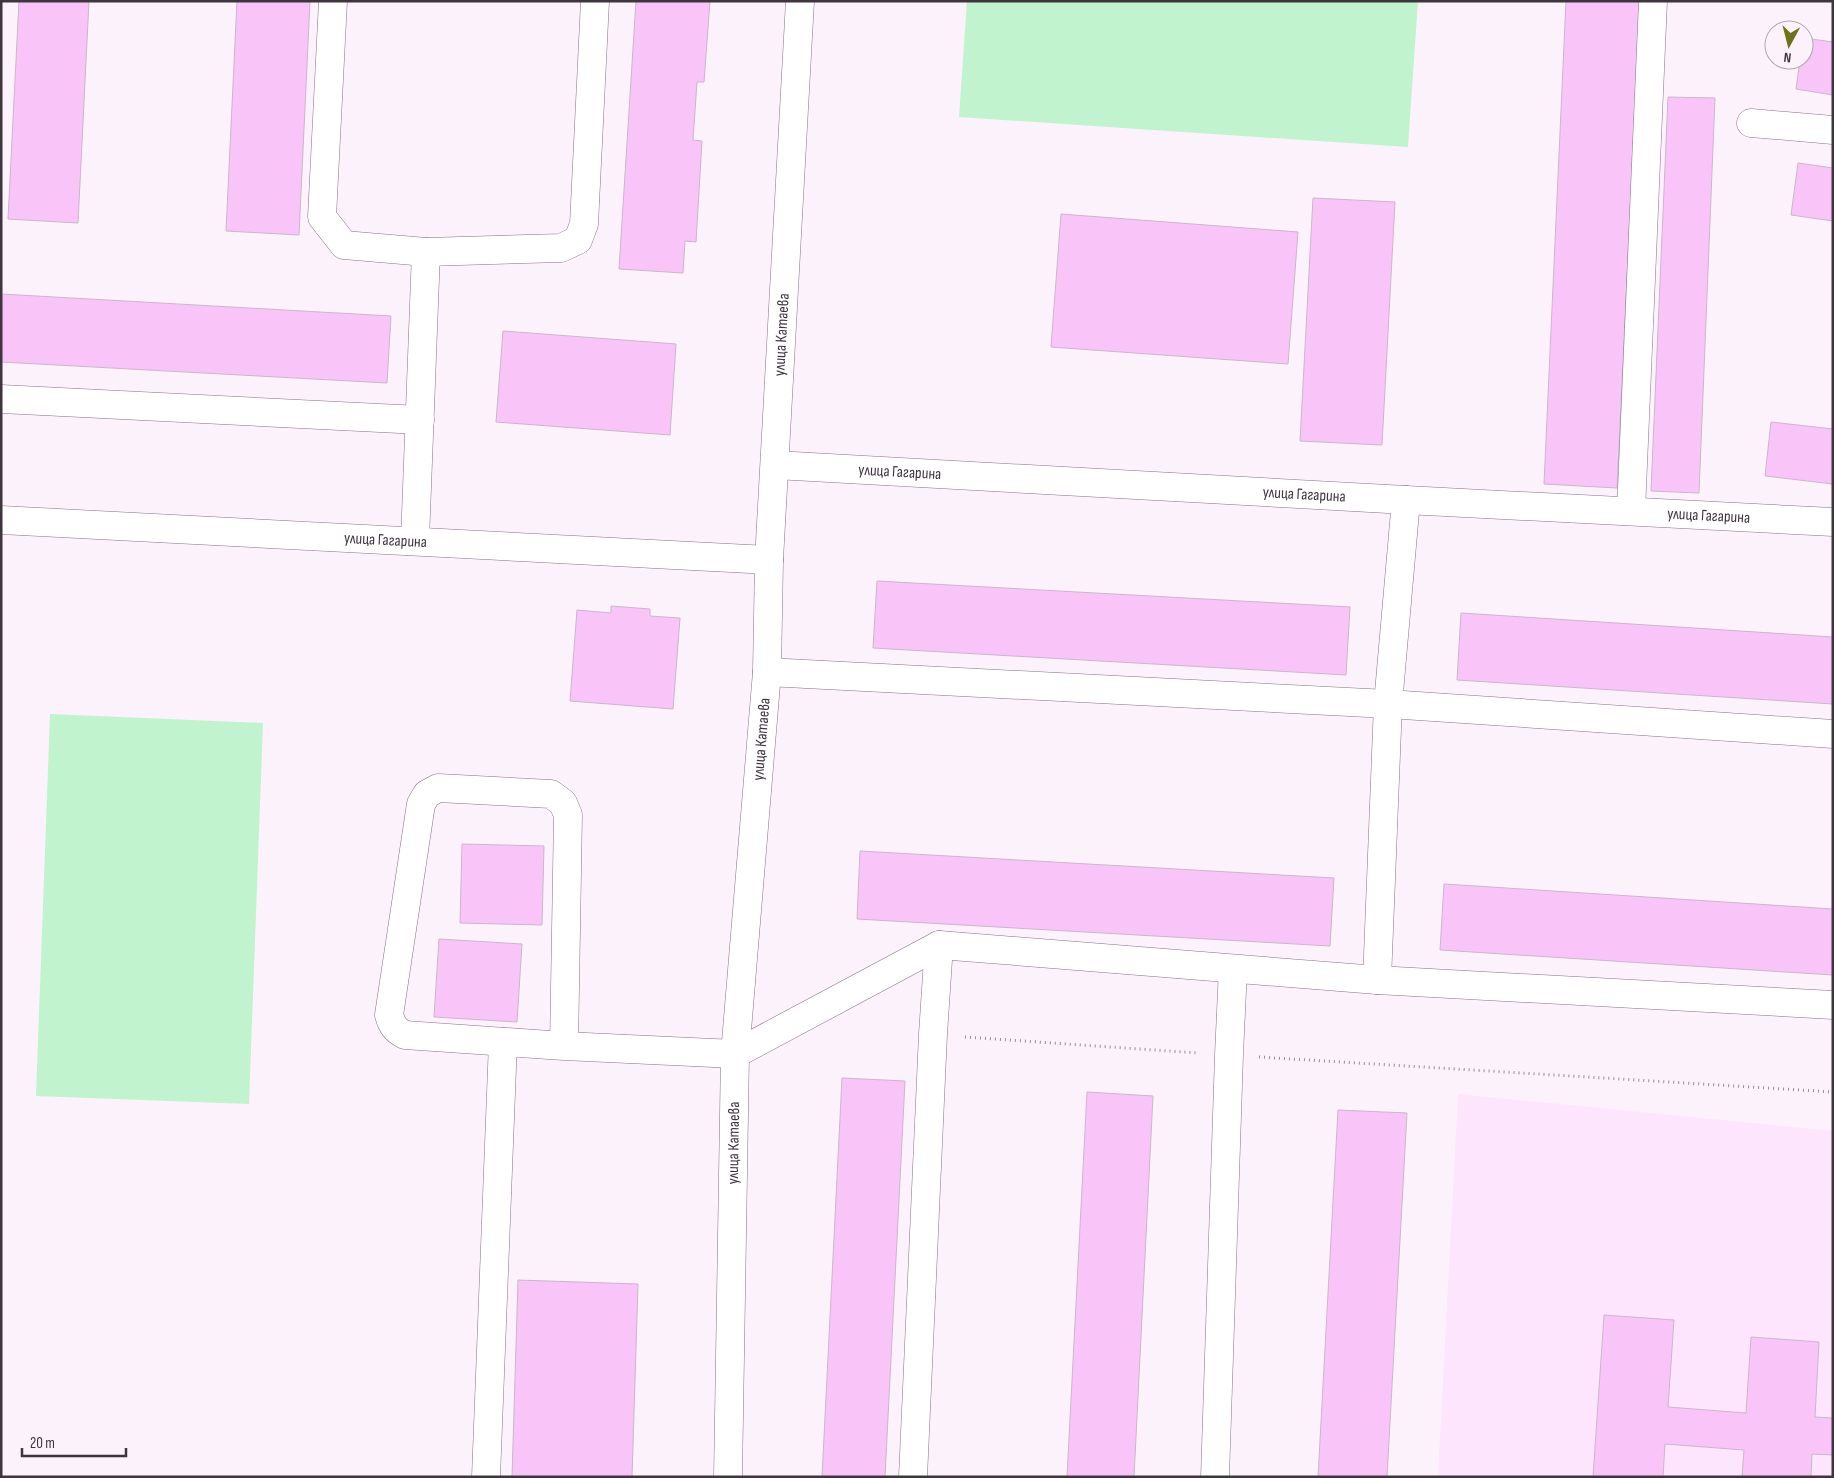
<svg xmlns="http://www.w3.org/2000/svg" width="1834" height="1478" font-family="'Sofia Sans Condensed',sans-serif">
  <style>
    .built { fill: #fee5fe }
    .green { fill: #c1f3ce }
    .building { fill: #f9c5f9; stroke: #cdb5cc }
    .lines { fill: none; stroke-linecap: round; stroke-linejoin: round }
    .minor-casing { stroke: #877187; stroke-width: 29 }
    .path { stroke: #968c96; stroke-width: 3; stroke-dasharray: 1 4; stroke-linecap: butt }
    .minor { stroke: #fff; stroke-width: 28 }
    .labels { text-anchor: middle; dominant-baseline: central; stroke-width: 5; stroke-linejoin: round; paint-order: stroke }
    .street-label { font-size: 16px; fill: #3f353f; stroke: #fcf2fc }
  </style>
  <rect width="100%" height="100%" fill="#fcf2fc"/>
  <polygon class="built" points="1458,1094 1833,1131 1833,1477 1438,1477"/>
  <g class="green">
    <polygon points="967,1 1418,1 1408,147 959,117"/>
    <polygon points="50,714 263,723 249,1104 36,1096"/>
  </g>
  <g class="building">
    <polygon points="19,1 89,1 78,223 8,219"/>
    <polygon points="237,1 310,1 299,235 226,231"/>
    <polygon points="636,1 710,1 704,82 697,82 693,140 702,141 696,242 685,241 683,273 619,269"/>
    <polygon points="1566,1 1640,1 1617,488 1544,484"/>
    <polygon points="1804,38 1833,42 1833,95 1796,89 1800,60 1804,60"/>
    <polygon points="1668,97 1715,98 1699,493 1651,491"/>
    <polygon points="1798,163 1833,168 1833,221 1791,215"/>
    <polygon points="1313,198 1395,202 1382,445 1300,441"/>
    <polygon points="1061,214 1298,232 1288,364 1051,347"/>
    <polygon points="1,294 391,316 387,383 1,362"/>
    <polygon points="503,331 676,344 670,435 496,422"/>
    <polygon points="1771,422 1833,429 1833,484 1765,476"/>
    <polygon points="877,581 1350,607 1346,675 873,648"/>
    <polygon points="611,606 650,609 650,616 680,618 673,709 570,701 577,610 611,613"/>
    <polygon points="1461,613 1833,637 1833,704 1457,680"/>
    <polygon points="462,844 544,846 542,925 460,923"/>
    <polygon points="860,851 1334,878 1330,946 857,919"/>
    <polygon points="1444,884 1833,909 1833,975 1440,950"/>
    <polygon points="439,939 522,944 517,1022 434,1017"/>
    <polygon points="842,1078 905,1081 885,1477 822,1477"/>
    <polygon points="1087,1092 1153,1096 1134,1477 1067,1477"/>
    <polygon points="1338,1110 1407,1113 1387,1477 1318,1477"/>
    <polygon points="518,1280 638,1284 632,1477 512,1477"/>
    <polygon points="1604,1315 1674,1320 1668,1407 1746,1413 1751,1337 1819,1342 1815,1417 1833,1418 1833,1455 1812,1454 1811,1477 1742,1477 1744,1450 1665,1444 1663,1477 1593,1477"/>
  </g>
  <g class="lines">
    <g class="minor-casing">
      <g id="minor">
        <polyline points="333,1 322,217 344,245 426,252 561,248 578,240 584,224 595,1"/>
        <polyline points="1751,123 1833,130"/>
        <polyline points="1,399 420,420"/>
        <path id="s1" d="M 775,465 L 1406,500 L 1833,522"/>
        <polyline points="1631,511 1653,1"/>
        <path id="s2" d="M 1,520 L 769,560"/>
        <polyline points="415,540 426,252"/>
        <polyline points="767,672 1388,704 1833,734"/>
        <polyline points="1377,980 1388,704 1406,500"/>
        <path d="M 564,1046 L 568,815 L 563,803 L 551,794 L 438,788 L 427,794 L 421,804 L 389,1015 C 392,1025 395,1030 405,1035 L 564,1046 L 735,1054 L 939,945 L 1377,980 L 1833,1005"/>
        <polyline points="486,1477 503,1042"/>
        <path id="s3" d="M 728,1477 L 735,1054 L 767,672 L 769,560 L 800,1"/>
        <polyline points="913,1477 933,1034 939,945"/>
        <polyline points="1215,1477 1229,1055 1233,969"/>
      </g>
    </g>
    <g class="path">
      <polyline points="965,1037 1198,1053"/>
      <polyline points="1259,1057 1833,1092"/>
    </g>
    <use href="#minor" class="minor"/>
  </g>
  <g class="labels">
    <g class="street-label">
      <text stroke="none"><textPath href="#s3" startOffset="1144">улица Катаева</textPath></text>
      <text stroke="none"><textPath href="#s1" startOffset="125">улица Гагарина</textPath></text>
      <text stroke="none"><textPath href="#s1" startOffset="530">улица Гагарина</textPath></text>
      <text stroke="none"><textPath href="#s1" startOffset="935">улица Гагарина</textPath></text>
      <text stroke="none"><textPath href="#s2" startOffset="385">улица Гагарина</textPath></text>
      <text stroke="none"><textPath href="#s3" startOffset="739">улица Катаева</textPath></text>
      <text stroke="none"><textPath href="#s3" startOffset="334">улица Катаева</textPath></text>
    </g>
  </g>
  <rect width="1834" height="1478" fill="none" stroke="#3f353f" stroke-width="5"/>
  <g transform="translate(1789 45) rotate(187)"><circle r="24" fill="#fcf2fc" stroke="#b0a6b0"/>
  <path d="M0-4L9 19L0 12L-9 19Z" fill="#6e7219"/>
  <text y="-8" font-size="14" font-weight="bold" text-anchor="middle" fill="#3f353f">N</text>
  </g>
  <path d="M22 1448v8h104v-8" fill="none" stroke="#3f353f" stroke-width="2.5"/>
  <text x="30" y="1448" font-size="15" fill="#3f353f" stroke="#fcf2fc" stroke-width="4" paint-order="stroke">20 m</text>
</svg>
